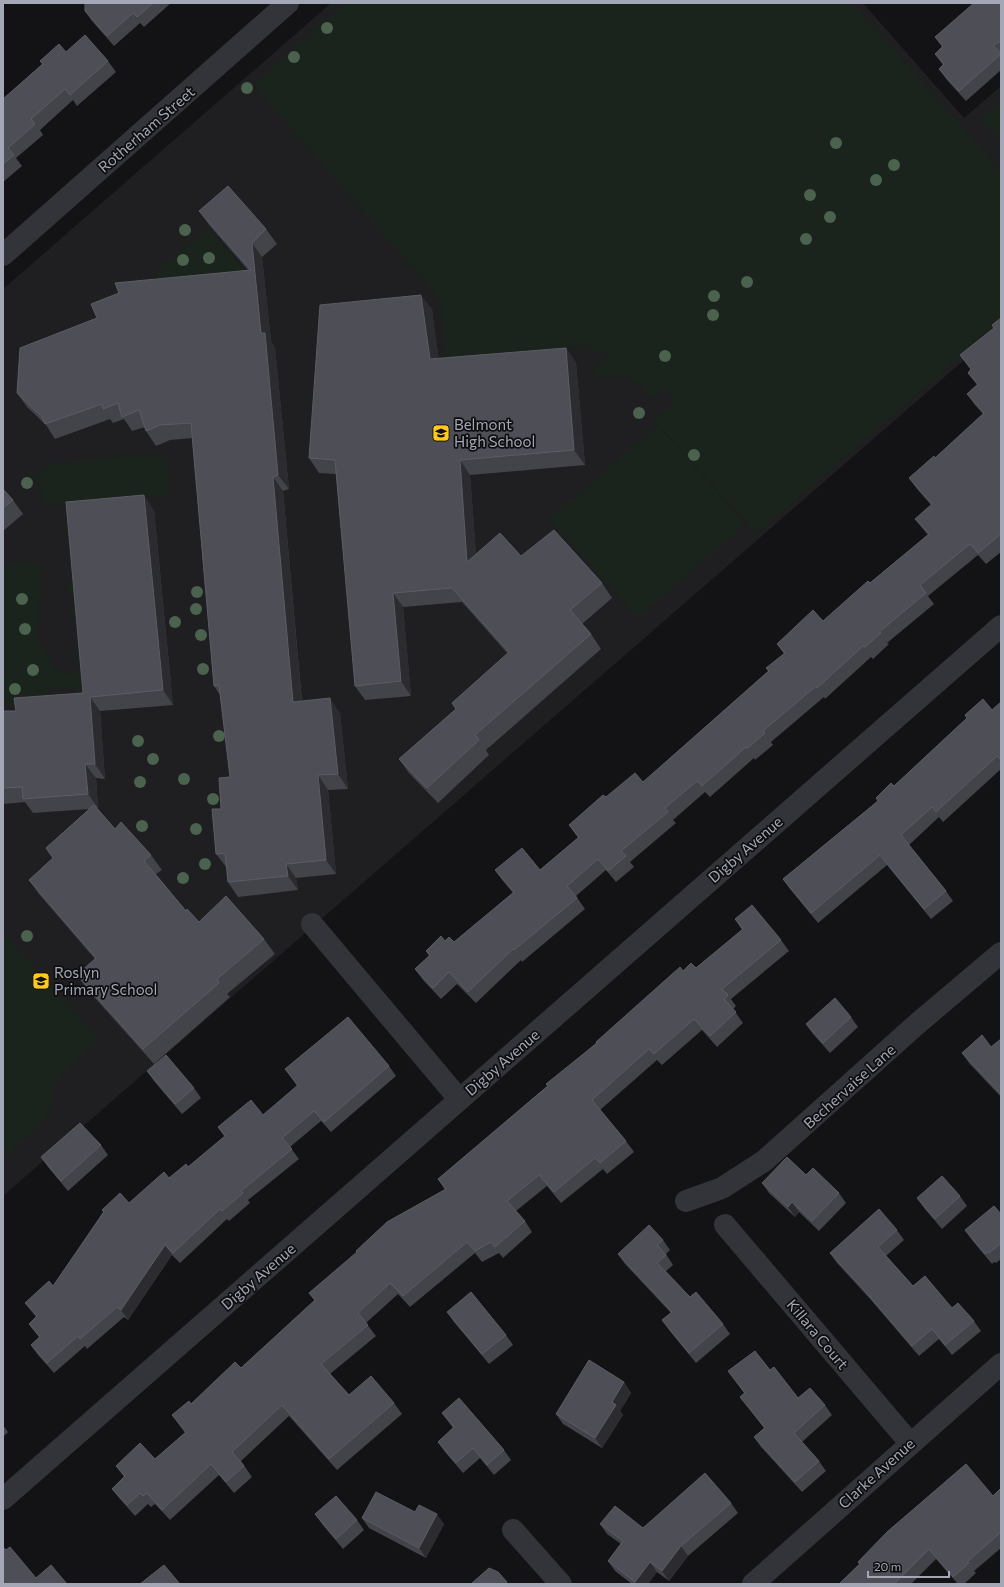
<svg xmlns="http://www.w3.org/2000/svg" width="1004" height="1587" font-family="Commissioner,sans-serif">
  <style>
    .built { fill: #1f1e21 }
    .green { fill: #1a231c }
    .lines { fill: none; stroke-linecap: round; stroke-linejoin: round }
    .minor { stroke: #33343a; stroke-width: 22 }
    .tree { fill: #4a624e }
    .wall { fill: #43434a }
    .shaded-wall { fill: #2c2b30 }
    .building { fill: #4e4e56; stroke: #5b5c65 }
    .labels { text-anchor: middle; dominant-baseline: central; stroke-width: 3.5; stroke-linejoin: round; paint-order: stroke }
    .street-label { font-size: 15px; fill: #a3a7b6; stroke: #0e0d0f }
    .poi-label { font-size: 15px; fill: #a3a7b6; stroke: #0e0d0f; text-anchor: start }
  </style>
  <rect width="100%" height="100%" fill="#131214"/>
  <polygon class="built" points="331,3 863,3 964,118 1001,86 1001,328 3,1196 3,289"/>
  <g class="green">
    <path d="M 345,3 L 853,3 L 1001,171 L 1001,321 L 757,534 L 654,420 L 673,404 L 667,398 L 672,394 L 665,387 L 651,398 C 631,374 625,375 595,377 L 593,369 L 606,359 L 605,351 L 597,354 L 586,345 L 446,359 L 440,299 L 253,85 Z"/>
    <polygon points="1001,101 1001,144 980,119"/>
    <polygon points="208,228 246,271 162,289 155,273"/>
    <polygon points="658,425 745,524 638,618 549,519"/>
    <polygon points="160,453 160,458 167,458 170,495 42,506 41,484 35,478 51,463"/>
    <path d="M 77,518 L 92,705 L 85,704 L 74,688 L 48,689 L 49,702 L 3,706 L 3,565 L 33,561 L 42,570 L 37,637 L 42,648 L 50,657 L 53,668 L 64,674 L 77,673 L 79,664 L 75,653 C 83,638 78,624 70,610 L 75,603 L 73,596 L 67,591 L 75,575 L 71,544 L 66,536 L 65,528 L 70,519 Z"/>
    <polygon points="3,932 98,1039 52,1086 52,1106 42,1124 3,1158"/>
  </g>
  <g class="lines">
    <g class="minor">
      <polyline points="3,255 288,3"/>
      <polyline points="312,924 459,1099"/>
      <polyline points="686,1201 722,1188 764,1161 917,1024 1001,953"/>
      <polyline points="725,1225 910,1443"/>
      <polyline points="3,1499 1001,626"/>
      <polyline points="513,1530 561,1584"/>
      <polyline points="753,1584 1001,1364"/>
    </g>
  </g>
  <g class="tree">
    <circle cx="327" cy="28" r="6"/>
    <circle cx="294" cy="57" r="6"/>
    <circle cx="247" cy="88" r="6"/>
    <circle cx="836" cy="143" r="6"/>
    <circle cx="894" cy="165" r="6"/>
    <circle cx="876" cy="180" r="6"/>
    <circle cx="810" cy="195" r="6"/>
    <circle cx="830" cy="217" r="6"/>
    <circle cx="185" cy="230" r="6"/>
    <circle cx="806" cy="239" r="6"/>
    <circle cx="209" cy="258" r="6"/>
    <circle cx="183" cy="260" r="6"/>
    <circle cx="747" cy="282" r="6"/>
    <circle cx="714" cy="296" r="6"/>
    <circle cx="713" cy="315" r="6"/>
    <circle cx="665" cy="356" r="6"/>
    <circle cx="639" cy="413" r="6"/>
    <circle cx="694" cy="455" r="6"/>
    <circle cx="27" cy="483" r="6"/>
    <circle cx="197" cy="592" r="6"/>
    <circle cx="22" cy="599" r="6"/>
    <circle cx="196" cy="609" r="6"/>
    <circle cx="175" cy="622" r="6"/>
    <circle cx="25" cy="629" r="6"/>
    <circle cx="201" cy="635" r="6"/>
    <circle cx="203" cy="669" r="6"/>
    <circle cx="33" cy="670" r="6"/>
    <circle cx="15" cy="689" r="6"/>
    <circle cx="219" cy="736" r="6"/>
    <circle cx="138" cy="741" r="6"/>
    <circle cx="153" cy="759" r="6"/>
    <circle cx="184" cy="779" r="6"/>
    <circle cx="140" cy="782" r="6"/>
    <circle cx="213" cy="799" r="6"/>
    <circle cx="142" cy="826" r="6"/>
    <circle cx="196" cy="829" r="6"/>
    <circle cx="205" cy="864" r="6"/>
    <circle cx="183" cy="878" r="6"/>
    <circle cx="27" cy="936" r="6"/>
  </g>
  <g class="wall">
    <polygon points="85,3 171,3 144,27 140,23 114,46 92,21 85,11"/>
    <polygon points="1001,3 1001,70 966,101 946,79 939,69 943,65 935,54 942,47 935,37"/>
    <polygon points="66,52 108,61 116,72 77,106 73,100 40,130 43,135 16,158 22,166 3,182 3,99 42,64 40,61"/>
    <polygon points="199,211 266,229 277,244 262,257 271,341 275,348 289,489 283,491 302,701 340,713 348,789 328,790 336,874 296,878 298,890 238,897 228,882 227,868 216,854 221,809 230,777 220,695 214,686 192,438 170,440 156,446 146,431 145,427 132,431 124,419 113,423 110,419 55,439 46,425 27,407 17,393 249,271 210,226"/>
    <polygon points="432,309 438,359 566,348 576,363 585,465 470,475 476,555 521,556 602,583 612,598 582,624 591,634 601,649 486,750 489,755 438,803 409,773 399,759 456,709 452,703 508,654 462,602 403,607 411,696 365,700 355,686 336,474 319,473 309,458"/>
    <polygon points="1001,318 1001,552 986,564 978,555 928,596 934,604 887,643 889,644 873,659 871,657 825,699 824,697 771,742 773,745 755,760 754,758 710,797 705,792 673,820 676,823 630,862 634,867 616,882 606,870 576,896 585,909 522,962 521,960 476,1003 457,984 441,999 423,980 415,969 429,956 426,951 445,941 454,942 513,893 503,881 495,870 540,870 578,838 569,825 606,797 643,782 768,671 766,668 784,654 777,644 823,621 870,583 928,535 915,519 931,505 917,489 909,478 935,458 983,414 975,405 967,394 977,385 968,373 971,370 960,355 994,328"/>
    <polygon points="3,489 13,500 23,514 3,531"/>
    <polygon points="154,510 173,705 100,711 105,779 96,778 98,808 97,808 115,829 151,855 162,870 156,874 186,911 199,922 264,939 275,954 227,994 230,997 154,1064 87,989 77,975 95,959 39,894 29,880 53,858 46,848 89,809 33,813 25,802 3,804 3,711 16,711 83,693"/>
    <polygon points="1001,702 1001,769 943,822 939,817 909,845 946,891 953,901 931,919 887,865 818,923 790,889 783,879 878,801 876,798 894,786 967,718 965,715 992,710"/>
    <polygon points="735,919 781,940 789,951 731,999 736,1006 733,1009 743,1023 717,1047 702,1030 662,1065 657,1060 600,1110 626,1141 634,1152 607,1174 603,1169 561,1203 547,1186 516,1211 525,1221 532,1232 503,1258 499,1253 482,1262 475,1253 410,1307 398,1294 366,1323 376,1336 330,1374 349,1395 394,1403 402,1414 337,1470 289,1416 241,1461 252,1477 234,1493 219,1475 170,1520 155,1504 151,1507 148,1504 135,1516 120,1499 112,1489 124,1477 116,1466 155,1459 185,1433 180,1426 172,1415 191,1404 241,1368 315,1301 309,1293 445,1190 438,1179 547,1086 596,1043 683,971 696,968 742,930"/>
    <polygon points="851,1017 858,1027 830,1053 813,1034 806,1024"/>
    <polygon points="1001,1039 1001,1097 969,1063 962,1053 991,1047"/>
    <polygon points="389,1066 396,1076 331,1132 321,1121 290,1147 299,1159 248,1200 250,1203 229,1221 227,1219 180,1263 172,1255 128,1320 124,1317 87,1349 85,1346 54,1373 38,1355 31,1345 39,1337 29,1324 36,1317 25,1303 53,1286 103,1212 102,1210 129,1203 169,1178 188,1167 225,1137 218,1127 263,1115 297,1086 285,1069"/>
    <polygon points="147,1071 194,1088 201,1098 182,1114 154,1081"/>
    <polygon points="101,1145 108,1155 68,1191 48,1167 41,1157"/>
    <polygon points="806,1175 839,1193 846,1203 819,1231 799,1212 795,1217 769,1193 762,1183"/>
    <polygon points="960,1196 967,1206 942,1229 924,1208 917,1198"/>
    <polygon points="1001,1214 1001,1259 996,1263 994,1262 992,1264 972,1240 965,1230"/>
    <polygon points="897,1230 904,1240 886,1256 913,1286 952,1308 974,1321 981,1331 952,1355 939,1339 919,1356 871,1300 837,1263 830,1253"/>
    <polygon points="663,1240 670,1250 666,1254 673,1265 666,1271 690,1297 723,1324 730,1334 696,1363 669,1330 662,1320 671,1313 625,1264 618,1254"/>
    <polygon points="447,1312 506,1335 513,1345 489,1364 454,1322"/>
    <polygon points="770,1370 798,1398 825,1405 832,1415 802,1442 819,1461 826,1471 802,1492 761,1447 754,1437 764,1428 740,1397 744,1393 728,1371"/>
    <polygon points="624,1382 631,1393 620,1411 623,1415 602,1448 563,1424 556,1414"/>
    <polygon points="442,1413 504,1450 511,1460 494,1475 480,1458 463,1473 445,1452 438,1442 453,1428"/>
    <polygon points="3,1425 8,1432 3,1437"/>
    <polygon points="1001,1488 1001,1548 974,1571 976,1573 964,1584 958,1584 936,1559 911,1584 839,1584 859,1564 858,1562 993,1496"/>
    <polygon points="731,1503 738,1513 688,1556 669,1581 657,1572 648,1584 632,1584 615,1571 608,1561 621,1544 607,1534 600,1524 643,1528"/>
    <polygon points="315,1514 357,1520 364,1530 343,1549 322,1524"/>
    <polygon points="362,1518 444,1524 426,1558 369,1528"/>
  </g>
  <g class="shaded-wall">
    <polygon points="252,243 262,257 271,341 275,348 289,489 278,475 261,333"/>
    <polygon points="421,295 432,309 441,374 430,359"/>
    <polygon points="566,348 576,363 585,465 574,450"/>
    <polygon points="460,460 470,475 478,577 467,562"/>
    <polygon points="273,477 283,491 303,716 293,702"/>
    <polygon points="144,495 154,510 173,705 163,690"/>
    <polygon points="393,593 403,607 411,696 401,681"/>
    <polygon points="90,697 100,711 105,779 95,764"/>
    <polygon points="330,698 340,713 348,789 338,774"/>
    <polygon points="85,764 96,778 98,808 88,794"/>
    <polygon points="318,775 328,790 336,874 326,860"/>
    <polygon points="286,864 296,878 298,890 288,876"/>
    <polygon points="792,1202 799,1212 795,1217 788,1207"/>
    <polygon points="165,1245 172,1255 128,1320 121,1310"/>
    <polygon points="624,1382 631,1393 620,1411 623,1415 602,1448 595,1438 612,1402"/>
    <polygon points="437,1514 444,1524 426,1558 419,1548"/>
    <polygon points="681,1546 688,1556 669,1581 662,1571"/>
    <polygon points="650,1562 657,1572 648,1584 636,1584 635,1582"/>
  </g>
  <g class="building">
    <polygon points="85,3 153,3 137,17 133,13 107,36 85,11"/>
    <polygon points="974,3 1001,3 1001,41 993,45 1001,54 959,91 939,69 944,64 935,54 943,46 935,37"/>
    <polygon points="85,35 108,61 70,95 65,89 31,119 35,124 8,148 14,155 3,164 3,99 43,64 40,61 59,44 66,52"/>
    <polygon points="228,186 266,229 252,243 261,333 265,333 278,475 273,477 293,702 330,698 338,774 318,775 326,860 286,864 288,876 228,882 225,853 216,854 212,809 221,809 219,778 230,777 219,685 214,686 191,423 160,425 146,431 139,410 122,417 118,403 103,409 102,404 45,424 42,417 17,393 20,348 97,318 91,304 119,293 115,283 251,270 199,211"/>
    <polygon points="421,295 430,359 566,348 574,450 460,460 467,562 500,533 521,556 554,530 602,583 570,610 591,634 475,735 479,740 427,788 399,759 456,709 452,703 509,652 452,588 393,593 401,681 355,686 335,460 309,458 320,305"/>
    <polygon points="1001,318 1001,534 978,553 970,544 920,585 926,593 879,632 881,633 865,647 863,646 817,688 816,686 763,731 765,733 748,748 746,747 702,786 697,781 665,808 668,812 621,851 626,856 608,871 598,859 567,886 577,898 514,950 513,949 468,992 449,972 433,988 415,969 430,955 426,951 441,936 445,941 449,937 454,942 514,892 495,870 522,848 540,870 579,837 569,825 603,795 606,797 635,773 643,782 769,671 766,668 785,653 777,644 813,610 823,621 868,581 870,583 929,534 915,519 932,504 909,478 934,456 935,458 984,413 967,394 978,384 968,373 971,369 960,355 994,328 992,325"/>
    <polygon points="3,489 13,500 3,508"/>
    <polygon points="144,495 163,690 90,697 95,764 85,764 88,794 23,799 22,787 3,788 3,711 16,711 14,698 83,693 66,502"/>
    <polygon points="983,699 992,710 1001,702 1001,760 997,756 936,812 932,807 901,835 946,891 924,909 880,855 811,913 783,879 878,801 876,798 891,783 894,786 967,718 965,715"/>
    <polygon points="94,805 115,829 121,822 151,855 144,861 186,911 187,909 199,922 226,896 264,939 217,979 219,983 143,1049 77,975 96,958 29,880 53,858 46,848"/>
    <polygon points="752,905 781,940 722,989 728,995 724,999 736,1012 710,1036 694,1019 654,1054 649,1049 592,1100 626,1141 600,1163 595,1158 554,1192 539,1175 507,1201 525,1221 495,1247 491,1242 475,1251 467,1242 403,1296 390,1283 358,1313 368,1325 321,1364 349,1395 371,1376 394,1403 329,1459 282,1405 232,1452 244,1466 226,1482 211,1464 162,1510 147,1493 143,1496 140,1493 127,1505 112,1489 125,1476 116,1466 140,1443 155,1459 186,1432 172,1415 189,1401 191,1404 235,1362 241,1368 315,1300 309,1293 357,1252 356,1251 387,1222 446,1189 438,1179 548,1086 546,1084 597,1043 596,1042 680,967 683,971 691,963 696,968 743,929 735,919"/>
    <polygon points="835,998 851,1017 823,1043 806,1024"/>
    <polygon points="348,1017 389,1066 324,1122 314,1111 282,1138 292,1149 241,1191 243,1193 222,1211 220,1209 173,1253 165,1245 121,1310 117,1307 80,1339 78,1336 47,1363 31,1345 40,1337 29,1324 37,1316 25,1303 49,1281 53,1286 104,1212 102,1210 120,1193 129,1203 164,1172 169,1178 186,1164 188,1167 225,1136 218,1127 251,1100 263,1115 298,1085 285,1069"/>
    <polygon points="982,1035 991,1047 1001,1039 1001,1094 962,1053"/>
    <polygon points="166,1055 194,1088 175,1104 147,1071"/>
    <polygon points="80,1123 101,1145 61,1181 41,1157"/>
    <polygon points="787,1157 806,1175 813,1168 839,1193 812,1221 792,1202 788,1207 762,1183"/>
    <polygon points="942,1176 960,1196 935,1219 917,1198"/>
    <polygon points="994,1206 1001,1214 1001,1243 989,1253 987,1252 985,1254 965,1230"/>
    <polygon points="879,1209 897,1230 878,1247 913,1286 925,1276 952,1308 958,1303 974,1321 945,1345 932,1329 912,1346 864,1290 830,1253"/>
    <polygon points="649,1225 663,1240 657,1245 666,1255 657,1263 690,1297 696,1292 723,1324 689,1353 662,1320 672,1312 618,1254"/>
    <polygon points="471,1292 506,1335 482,1354 447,1312"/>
    <polygon points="755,1351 770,1370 774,1367 798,1398 810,1388 825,1405 794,1433 819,1461 795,1482 754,1437 765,1428 740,1397 745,1393 728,1371"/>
    <polygon points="589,1360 624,1382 612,1402 616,1405 595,1438 556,1414"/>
    <polygon points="459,1398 504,1450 487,1465 473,1448 456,1463 438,1442 454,1427 442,1413"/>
    <polygon points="966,1464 993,1496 1001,1488 1001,1532 967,1562 969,1563 953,1577 929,1549 894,1584 839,1584 860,1564 858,1562 887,1532"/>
    <polygon points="705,1473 731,1503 681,1546 662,1571 650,1562 635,1582 608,1561 623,1541 600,1524 615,1506 643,1528"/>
    <polygon points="376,1492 415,1512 419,1505 437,1514 419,1548 362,1518"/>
    <polygon points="336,1496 357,1520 336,1539 315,1514"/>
    <polygon points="3,1547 6,1550 10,1547 36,1578 51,1565 67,1584 3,1584"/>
    <polygon points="164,1565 180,1584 140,1584"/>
    <polygon points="489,1568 498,1572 507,1582 505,1584 471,1584"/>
  </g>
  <defs>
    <g id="school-square" transform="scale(0.9)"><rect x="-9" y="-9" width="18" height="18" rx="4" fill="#ffc920" stroke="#0e0d0f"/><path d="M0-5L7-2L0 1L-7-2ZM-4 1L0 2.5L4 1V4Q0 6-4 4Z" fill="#111"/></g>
  </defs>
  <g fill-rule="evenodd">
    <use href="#school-square" x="441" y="433"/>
    <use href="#school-square" x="41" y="981"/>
  </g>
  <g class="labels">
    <g class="street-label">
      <text transform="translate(146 129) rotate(-41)">Rotherham Street</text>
      <text transform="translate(745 849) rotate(-41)">Digby Avenue</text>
      <text transform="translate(502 1062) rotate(-41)">Digby Avenue</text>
      <text transform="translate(849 1086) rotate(-42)">Bechervaise Lane</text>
      <text transform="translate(258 1276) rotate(-41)">Digby Avenue</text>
      <text transform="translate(818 1334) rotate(50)">Killara Court</text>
      <text transform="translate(876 1473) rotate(-42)">Clarke Avenue</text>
    </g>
    <g class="poi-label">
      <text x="454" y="424">Belmont<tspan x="454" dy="17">High School</tspan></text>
      <text x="54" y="972">Roslyn<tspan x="54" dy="17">Primary School</tspan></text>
    </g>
  </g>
  <rect width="1004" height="1587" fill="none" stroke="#a3a7b6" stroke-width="8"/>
  <path d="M868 1571v6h81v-6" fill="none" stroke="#a3a7b6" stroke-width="2"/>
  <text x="874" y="1571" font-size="12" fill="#a3a7b6" stroke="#0e0d0f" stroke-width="3" paint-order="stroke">20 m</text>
</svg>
